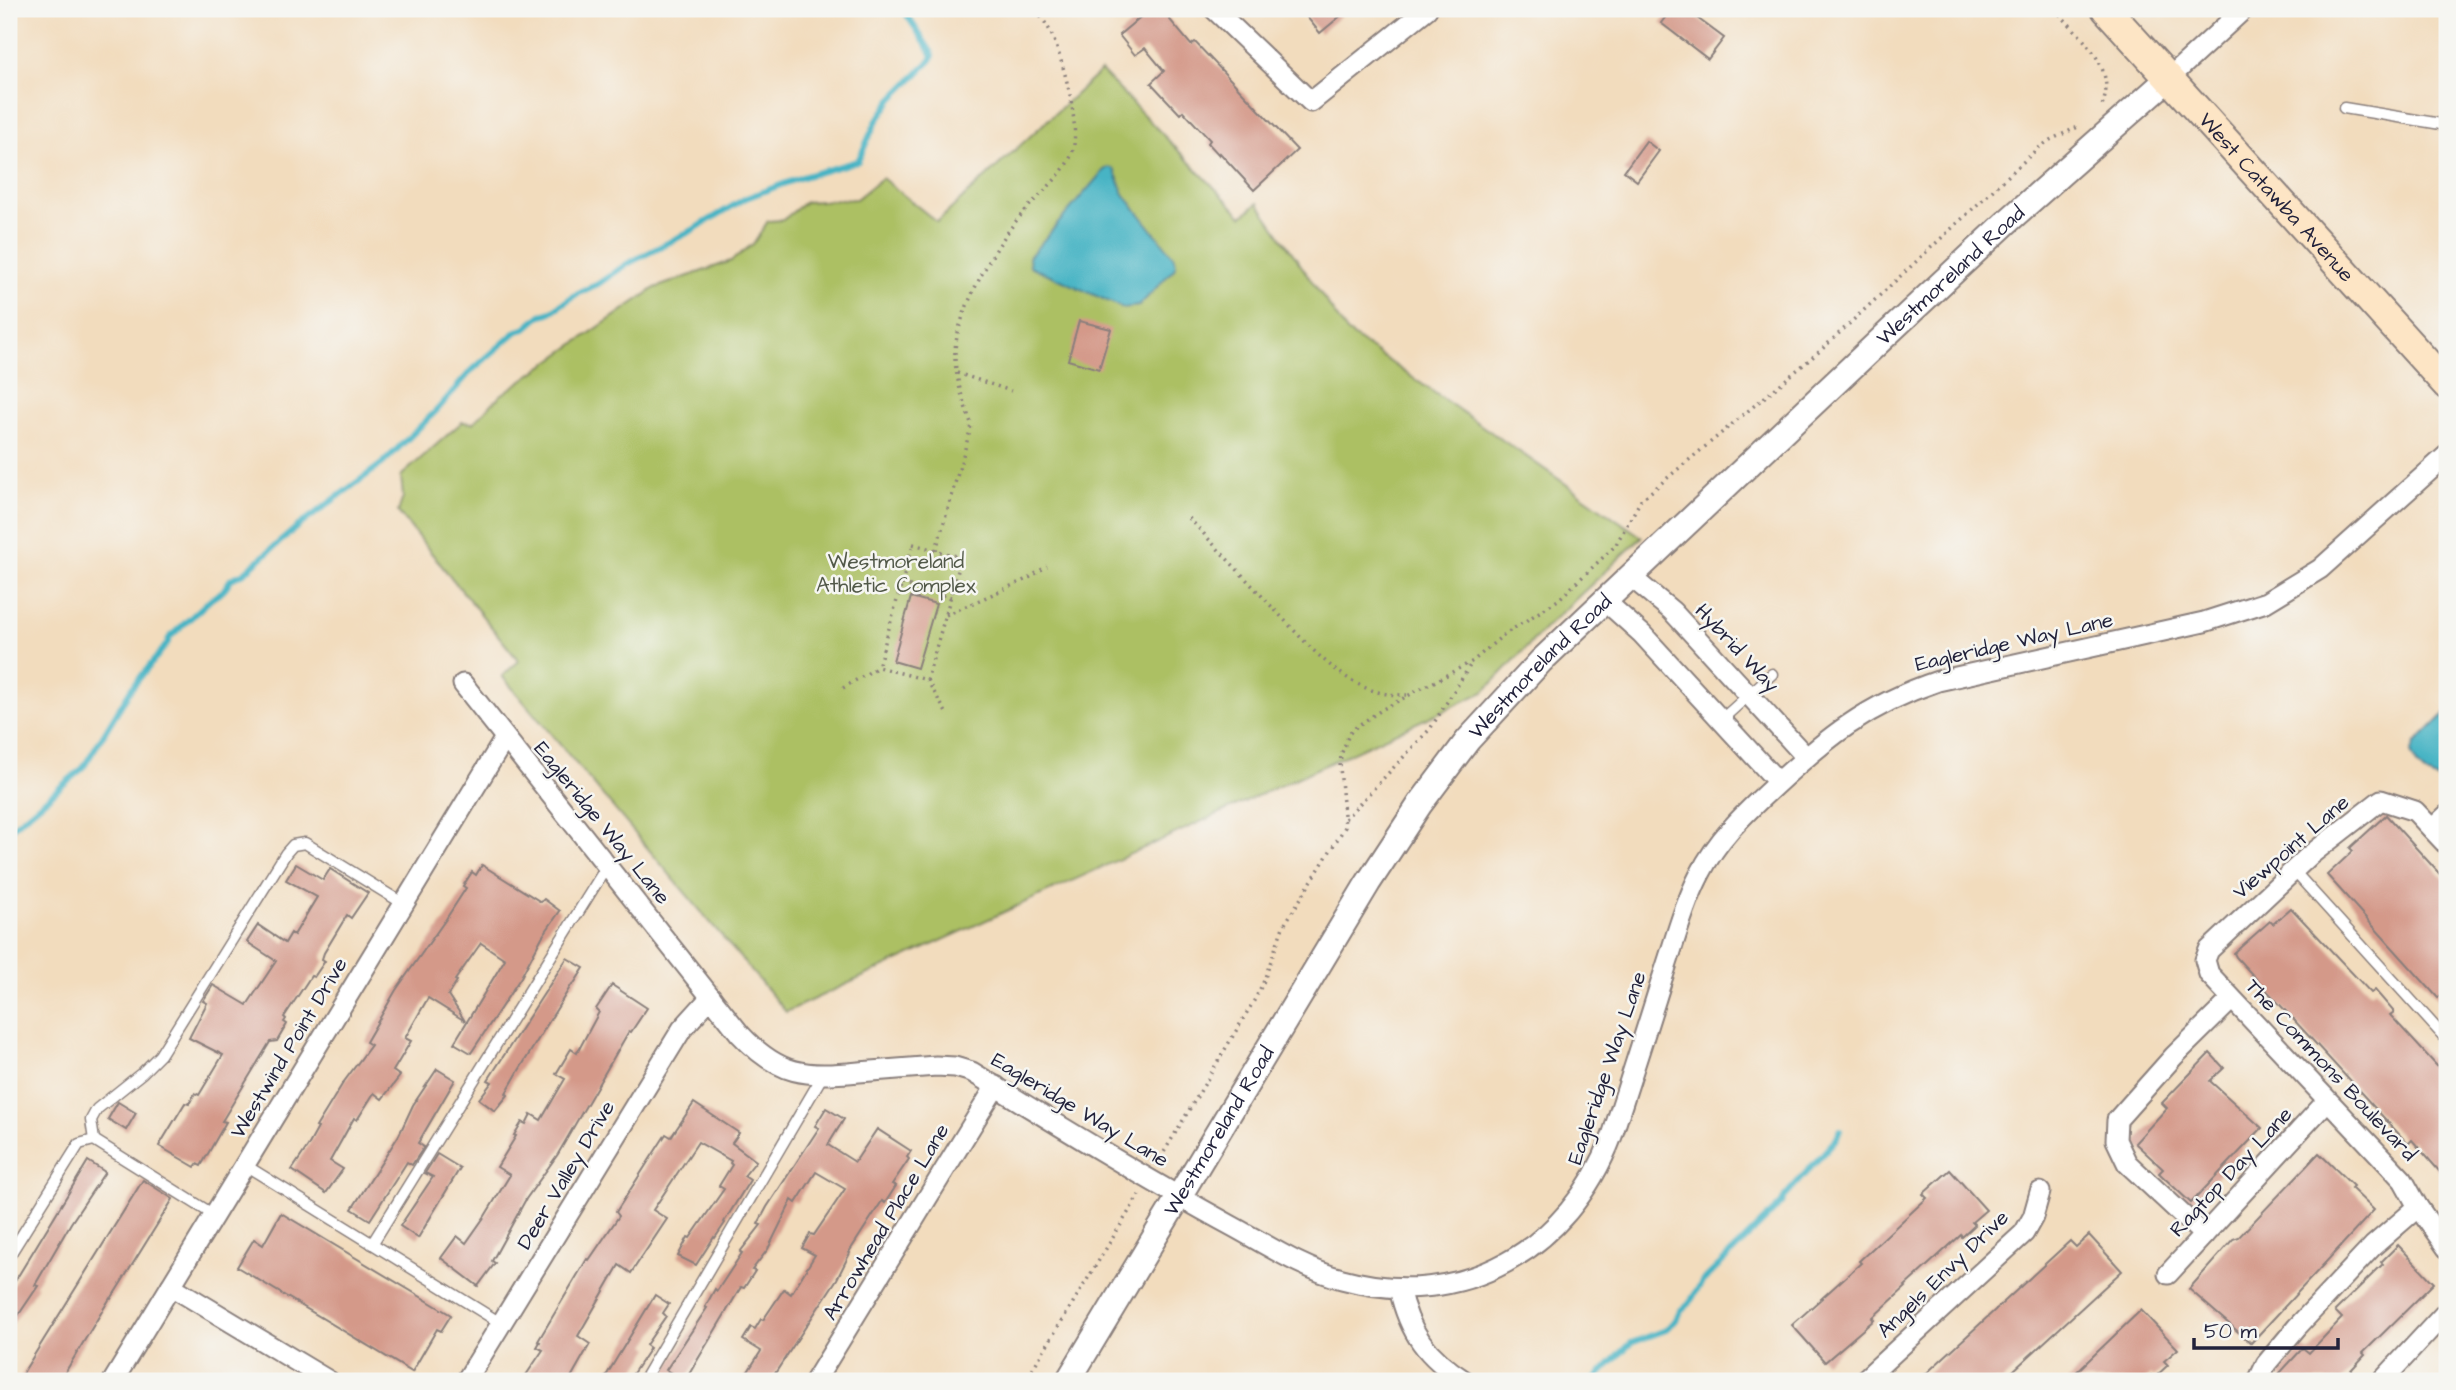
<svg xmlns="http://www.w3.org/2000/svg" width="2456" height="1390" font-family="'Architects Daughter',sans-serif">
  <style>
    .green { fill: #acc063; stroke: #67714f; stroke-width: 2 }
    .water { fill: #47b4c4; stroke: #346b80; stroke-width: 2 }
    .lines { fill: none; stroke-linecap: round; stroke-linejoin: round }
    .stream { stroke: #47b4c4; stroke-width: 6 }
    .building { fill: #d49989 }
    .service-casing { stroke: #8a7f7c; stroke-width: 13 }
    .minor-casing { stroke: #8a7f7c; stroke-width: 23 }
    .tertiary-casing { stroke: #8a7f7c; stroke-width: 28 }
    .secondary-casing { stroke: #8a7f7c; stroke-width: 32 }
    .path { stroke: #8a7f7c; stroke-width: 3.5; stroke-dasharray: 2 5; stroke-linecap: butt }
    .service { stroke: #fff; stroke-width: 10 }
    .minor { stroke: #fff; stroke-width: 19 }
    .tertiary { stroke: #fff; stroke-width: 24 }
    .secondary { stroke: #fde5c5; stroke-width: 28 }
    .labels { text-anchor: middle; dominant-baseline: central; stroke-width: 5; stroke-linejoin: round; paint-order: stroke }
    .street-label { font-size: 21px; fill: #22223b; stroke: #f6f6f2 }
    .park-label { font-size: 21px; fill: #525949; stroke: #f6f6f2 }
  </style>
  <rect width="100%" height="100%" fill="#f6f6f2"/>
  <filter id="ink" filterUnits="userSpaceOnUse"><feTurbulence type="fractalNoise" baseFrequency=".0143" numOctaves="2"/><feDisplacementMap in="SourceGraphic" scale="14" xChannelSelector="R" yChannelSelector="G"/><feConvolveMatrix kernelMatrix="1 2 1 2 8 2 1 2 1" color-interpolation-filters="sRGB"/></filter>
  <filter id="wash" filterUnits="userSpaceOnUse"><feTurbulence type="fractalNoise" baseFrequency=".00686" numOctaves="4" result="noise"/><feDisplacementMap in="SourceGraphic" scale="28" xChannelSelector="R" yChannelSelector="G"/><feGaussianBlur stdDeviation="1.57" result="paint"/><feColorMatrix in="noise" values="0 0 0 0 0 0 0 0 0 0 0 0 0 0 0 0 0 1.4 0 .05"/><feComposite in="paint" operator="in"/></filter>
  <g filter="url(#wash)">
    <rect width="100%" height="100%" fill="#f2dcbd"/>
    <polygon class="green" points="1101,71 1242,216 1258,203 1347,332 1642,537 1548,625 1484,692 786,1012 502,676 519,661 398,512 403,497 401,476 462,422 473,423 501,395 655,288 731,261 753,244 768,221 783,220 805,202 856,199 882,178 937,222"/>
    <g class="water">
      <polygon points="1109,167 1114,169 1124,194 1173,256 1176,264 1174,269 1139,306 1123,308 1030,266 1029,257 1104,170"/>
      <path d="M 2447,712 L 2447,779 C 2430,782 2417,769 2411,753 L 2415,744 Z"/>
    </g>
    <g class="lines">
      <g class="stream">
        <polyline points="9,830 83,768 131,689 167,644 170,637 211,599 223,591 231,579 244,573 297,527 383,463 437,410 470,372 517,331 525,329 541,315 549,313 578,293 598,284 627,264 691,231 746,198 802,177 858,161 876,122 892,99 931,60 933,55 903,9"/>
        <polyline points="1593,1381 1631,1343 1666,1330 1677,1318 1680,1311 1690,1302 1702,1282 1782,1203 1785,1196 1837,1138 1840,1130"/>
      </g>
    </g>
    <g id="blocks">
      <g class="building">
        <polygon points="1150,9 1161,9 1191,45 1195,42 1297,150 1254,190 1220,153 1219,155 1208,143 1210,140 1183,111 1180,114 1151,83 1164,71 1145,48 1135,55 1119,35"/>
        <polygon points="1315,9 1349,9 1320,33 1306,16"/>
        <polygon points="1672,9 1685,9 1724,38 1708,59 1661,23"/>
        <polygon points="1646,141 1659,151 1637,181 1624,171"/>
        <polygon points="1079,321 1111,329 1099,369 1068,360"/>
        <polygon points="911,597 936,604 917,668 893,661"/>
        <polygon points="2386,815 2447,882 2447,989 2438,998 2327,875 2353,851 2350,848"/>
        <polygon points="296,864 323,880 330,869 368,893 351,918 347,915 324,953 322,959 325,961 314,977 311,976 284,1017 286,1019 284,1022 287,1024 277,1041 270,1042 222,1121 226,1122 201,1166 197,1164 195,1167 159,1146 185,1103 189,1104 195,1093 199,1095 223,1055 189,1038 207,1003 203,1001 213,985 247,1005 276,961 247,942 258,925 285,943 291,933 294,935 317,897 286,880"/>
        <polygon points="482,865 541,902 544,899 560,911 542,937 521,977 471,1053 454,1043 505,959 481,943 455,980 457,981 448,995 465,1021 428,998 405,1038 411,1041 393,1071 400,1076 382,1099 374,1093 357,1120 354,1118 330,1161 343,1169 326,1193 292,1170 308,1146 318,1128 316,1127 343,1083 371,1045 366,1042 396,990 446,919 466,888 463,886 472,872 476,875"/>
        <polygon points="2291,908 2371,993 2375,990 2394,1012 2390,1015 2447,1077 2447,1180 2412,1140 2408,1144 2236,957 2234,953 2270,921 2273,924"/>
        <polygon points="567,958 584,968 573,985 572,984 518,1072 506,1093 508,1095 495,1111 479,1099 492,1082 488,1080"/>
        <polygon points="612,985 647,1008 631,1032 629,1031 558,1154 526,1199 492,1261 495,1263 478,1286 441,1258 457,1236 466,1243 485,1216 510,1175 497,1167 516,1136 514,1135 522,1122 526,1124 531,1114 541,1120 565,1079 556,1074 571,1049 577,1053 599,1012 596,1009"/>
        <polygon points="2210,1053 2224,1068 2210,1081 2262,1128 2191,1203 2159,1173 2163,1169 2135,1143 2167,1108 2162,1103"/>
        <polygon points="437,1069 455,1080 418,1143 424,1147 412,1165 407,1162 370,1220 352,1209 399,1135 413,1105"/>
        <polygon points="118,1102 136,1113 126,1130 108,1119"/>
        <polygon points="694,1103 739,1133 732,1143 756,1161 744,1176 750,1180 724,1222 725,1223 715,1238 714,1237 696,1265 678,1256 688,1237 690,1238 724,1189 719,1186 732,1165 730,1163 731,1161 698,1142 653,1210 667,1219 631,1273 619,1265 578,1336 590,1344 569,1381 522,1381 543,1350 537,1347 540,1342 538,1341 587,1259 589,1260 619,1216 616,1212 666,1134 671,1137"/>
        <polygon points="826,1108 844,1119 828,1145 855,1162 877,1129 911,1151 907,1157 909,1159 892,1184 896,1186 885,1203 882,1201 849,1252 850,1253 837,1279 770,1381 742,1381 761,1351 743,1340 751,1327 755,1329 761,1319 763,1320 784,1289 791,1294 815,1255 802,1248 810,1234 814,1235 845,1189 816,1172 796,1203 792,1200 768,1249 752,1270 755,1271 744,1288 741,1287 685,1381 666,1370 707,1308 705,1307 715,1289 717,1291 742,1253 740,1252 761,1225 758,1224 767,1207 819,1128 815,1126"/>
        <polygon points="2319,1153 2353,1186 2351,1188 2374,1210 2251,1343 2189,1289 2233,1239 2239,1237"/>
        <polygon points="437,1154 460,1168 418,1238 400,1226 433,1177 425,1173"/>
        <polygon points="88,1161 105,1172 71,1223 35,1285 38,1286 9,1329 9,1291"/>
        <polygon points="1950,1170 1986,1210 1972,1222 1975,1225 1962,1237 1961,1235 1905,1286 1906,1287 1872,1318 1874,1320 1825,1362 1792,1325 1861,1263 1859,1261 1927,1198 1923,1194"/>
        <polygon points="143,1180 173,1199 111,1299 110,1298 60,1381 18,1381"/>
        <polygon points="281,1213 451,1315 441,1331 437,1329 412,1372 237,1267 254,1239 263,1245"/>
        <polygon points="2089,1235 2122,1271 2002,1381 1918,1381 2070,1241 2076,1247"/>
        <polygon points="2398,1245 2434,1283 2363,1353 2365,1355 2341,1381 2286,1381 2279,1374 2303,1348 2309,1353 2342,1318 2335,1311 2383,1264 2381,1262"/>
        <polygon points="655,1295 669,1304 663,1313 666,1316 646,1345 650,1348 628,1381 603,1381"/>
        <polygon points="2141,1310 2178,1349 2164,1361 2168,1365 2154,1378 2151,1375 2144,1381 2067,1381"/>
      </g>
    </g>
  </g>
  <g filter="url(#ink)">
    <use href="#blocks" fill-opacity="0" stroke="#8a7f7c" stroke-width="2"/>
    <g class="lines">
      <g class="service-casing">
        <g id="service">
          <polyline points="2344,108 2447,125"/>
          <polyline points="1721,720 1772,674"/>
          <polyline points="2294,871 2447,1040"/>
          <polyline points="94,1140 91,1120 97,1109 142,1073 160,1055 286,853 293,845 305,843 404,904"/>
          <polyline points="245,1165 502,1324"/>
          <polyline points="372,1244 607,866"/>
          <polyline points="9,1256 79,1144 94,1140 214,1215"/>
          <polyline points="643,1381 823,1075"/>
        </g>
      </g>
      <g class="minor-casing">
        <g id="minor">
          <polyline points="1214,9 1311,102 1427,9"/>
          <polyline points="2169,78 2244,9"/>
          <polyline points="1630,576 1672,611 1806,757"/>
          <polyline points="1604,600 1642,634 1778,782"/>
          <path d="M 463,684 L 740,1034 C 779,1076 805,1077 859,1072 C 885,1070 911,1068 936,1066 L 955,1067 L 972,1072 C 1058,1125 1144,1178 1232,1226 C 1267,1245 1303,1269 1342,1279 C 1462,1312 1569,1250 1612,1136 C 1629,1083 1646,1031 1662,979 C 1674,944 1683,907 1700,874 C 1717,840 1743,815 1771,789 C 1825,739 1866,705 1938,681 L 2204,622 L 2266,602 L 2320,569 L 2447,455"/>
          <polyline points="2432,829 2447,815"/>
          <polyline points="2447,845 2415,811 2381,800 2309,856 2209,950 2205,960 2209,974 2403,1180 2418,1207 2447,1248"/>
          <polyline points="2204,1235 2127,1163 2116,1140 2117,1120 2174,1056 2232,999"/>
          <polyline points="2168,1274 2327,1101"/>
          <polyline points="171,1286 329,1381"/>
          <path d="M 1399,1288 C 1409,1333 1427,1357 1465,1381"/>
          <polyline points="113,1381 505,738"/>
          <polyline points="466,1381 682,1029 711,997"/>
          <polyline points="815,1381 996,1086"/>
          <polyline points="1863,1381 2024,1233 2033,1217 2040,1192"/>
          <polyline points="2258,1381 2266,1364 2297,1327 2373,1246 2418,1207"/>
          <polyline points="2382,1381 2447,1311"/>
        </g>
      </g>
      <g class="tertiary-casing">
        <g id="tertiary">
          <path id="s1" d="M 1068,1381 L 1368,883 L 1420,804 L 1468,740 L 1541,661 L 1886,335 L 2008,221 L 2169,78"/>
        </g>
      </g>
      <g class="secondary-casing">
        <g id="secondary">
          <path id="s2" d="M 2106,9 L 2447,385"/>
        </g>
      </g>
      <g class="path">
        <path d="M 2055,9 C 2079,36 2120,68 2101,108"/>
        <polyline points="957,373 1011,391"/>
        <path d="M 1189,518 C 1217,548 1245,578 1273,608 C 1301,637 1328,671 1366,688 C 1380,694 1392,695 1407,695"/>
        <polygon points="913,544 960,557 961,560 927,680 878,667"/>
        <path d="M 936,550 L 970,431 L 971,423 C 963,401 954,374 955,351 C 957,312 997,241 1023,213 C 1039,194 1061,178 1071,156 C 1083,130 1062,56 1050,31 C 1046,23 1040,16 1035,9"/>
        <polyline points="902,584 951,597"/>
        <polyline points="946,615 1029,578 1047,566"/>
        <polyline points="927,680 948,716"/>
        <polyline points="843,688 878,667"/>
        <polyline points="1345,819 1430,729 1471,664"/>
        <polyline points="1157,1164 1255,999 1263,983 1283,927 1345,827 1340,767 1341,755 1349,734 1357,726 1383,709 1473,661 1502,636 1558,600 1615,546 1641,500 1820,351 2036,150 2050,140 2080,126"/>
        <polyline points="1025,1381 1139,1195"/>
      </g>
      <use href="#service" class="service"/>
      <use href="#minor" class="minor"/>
      <use href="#tertiary" class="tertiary"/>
      <use href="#secondary" class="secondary"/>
    </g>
  </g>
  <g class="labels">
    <g class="street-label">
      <text stroke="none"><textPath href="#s2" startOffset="254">West Catawba Avenue</textPath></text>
      <text stroke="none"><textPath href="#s1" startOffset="1426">Westmoreland Road</textPath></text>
      <text transform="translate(2014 642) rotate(-13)">Eagleridge Way Lane</text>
      <text transform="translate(1737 648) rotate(47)">Hybrid Way</text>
      <text stroke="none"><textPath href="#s1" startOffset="859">Westmoreland Road</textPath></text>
      <text transform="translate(602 823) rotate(51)">Eagleridge Way Lane</text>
      <text transform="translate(2291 847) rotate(-41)">Viewpoint Lane</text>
      <text transform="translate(289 1048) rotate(-59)">Westwind Point Drive</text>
      <text transform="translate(1607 1068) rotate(-71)">Eagleridge Way Lane</text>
      <text transform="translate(2331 1070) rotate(47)">The Commons Boulevard</text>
      <text transform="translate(1080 1110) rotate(31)">Eagleridge Way Lane</text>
      <text stroke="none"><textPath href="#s1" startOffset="292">Westmoreland Road</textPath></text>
      <text transform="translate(2231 1172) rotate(-47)">Ragtop Day Lane</text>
      <text transform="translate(566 1175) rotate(-59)">Deer Valley Drive</text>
      <text transform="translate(886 1222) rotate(-59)">Arrowhead Place Lane</text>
      <text transform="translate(1943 1274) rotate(-44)">Angels Envy Drive</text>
    </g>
    <g class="park-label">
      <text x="896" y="561">Westmoreland<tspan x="896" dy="24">Athletic Complex</tspan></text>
    </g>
  </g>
  <rect width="2456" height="1390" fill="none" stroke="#f6f6f2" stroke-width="35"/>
  <path d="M2194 1338v10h144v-10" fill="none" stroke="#22223b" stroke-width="3.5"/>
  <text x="2204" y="1338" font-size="21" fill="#22223b" stroke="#f6f6f2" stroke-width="5" paint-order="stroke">50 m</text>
</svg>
